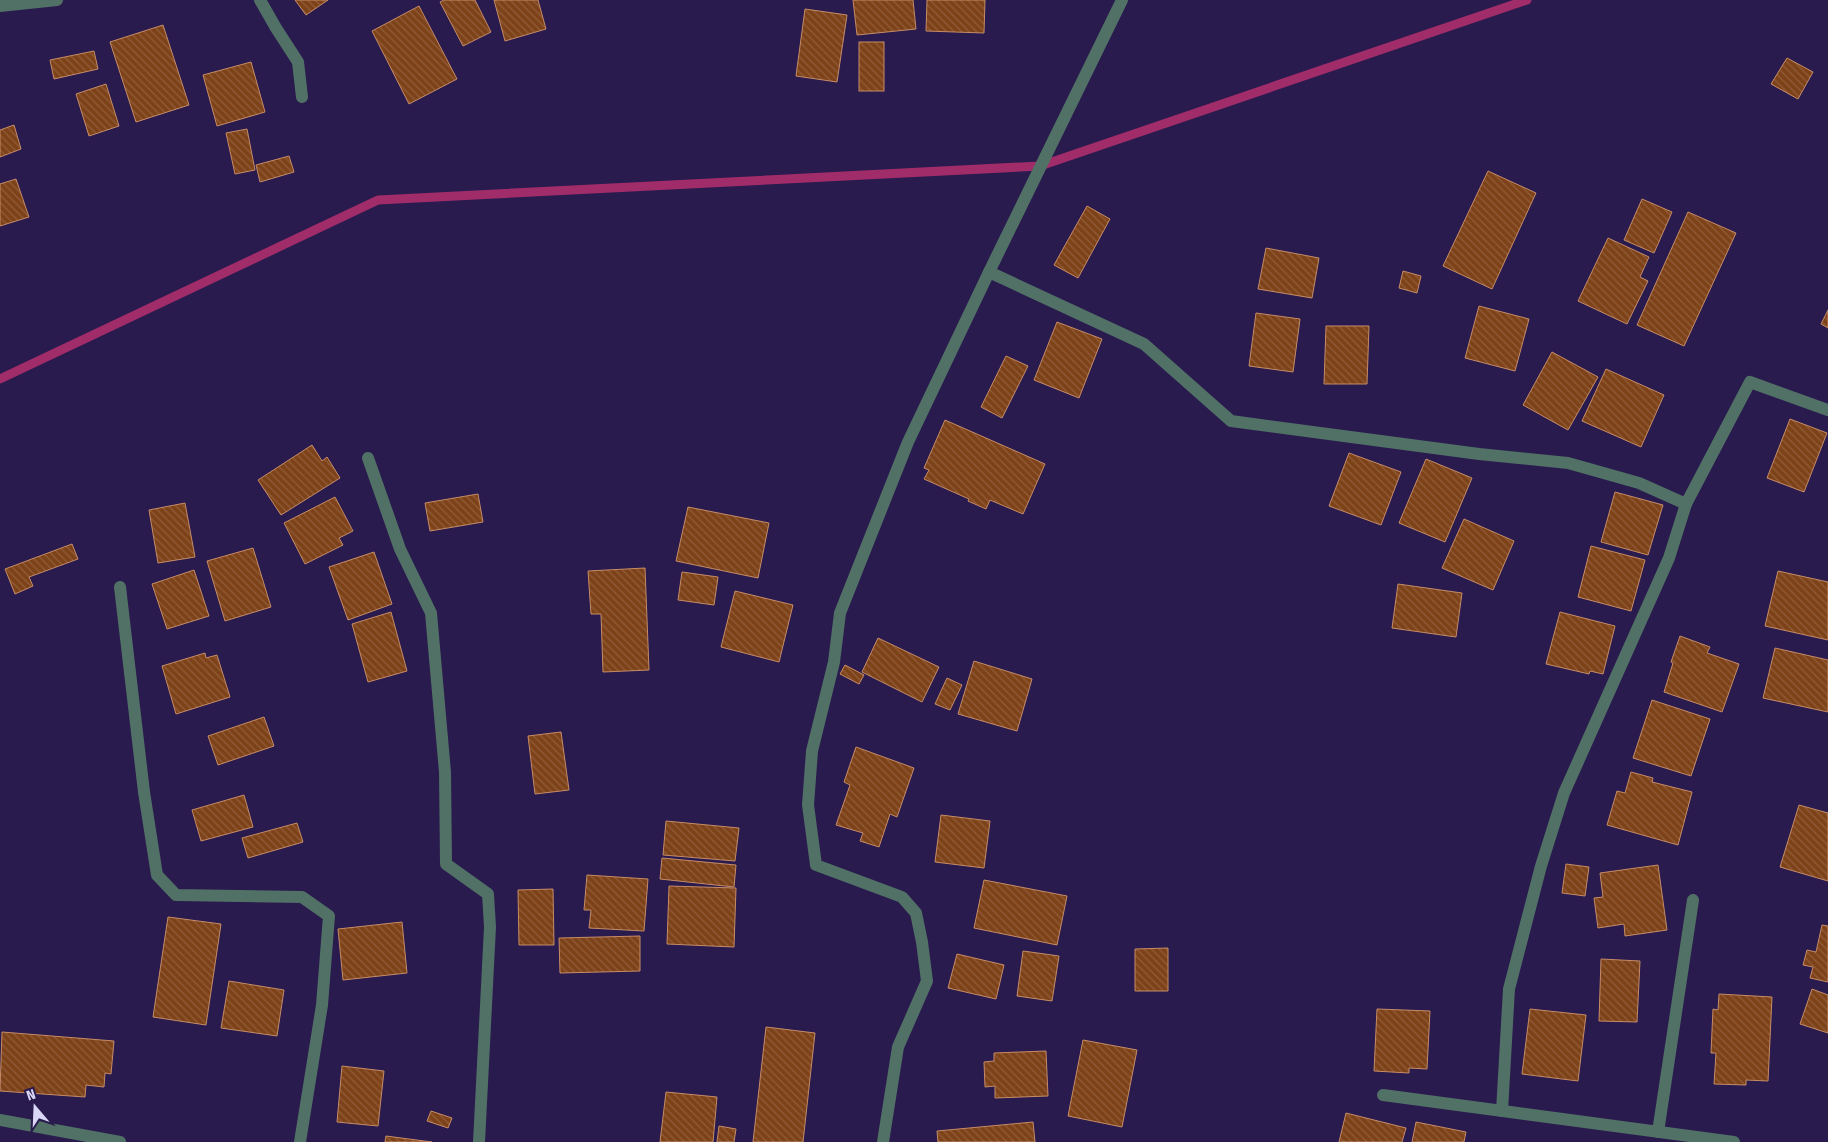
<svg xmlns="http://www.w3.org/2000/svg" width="1828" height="1142" font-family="'Fira Sans Condensed',sans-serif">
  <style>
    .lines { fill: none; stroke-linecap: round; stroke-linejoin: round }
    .stream { stroke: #a12c6a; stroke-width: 9 }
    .building { fill: url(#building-back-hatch); stroke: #c68c68 }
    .minor { stroke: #517066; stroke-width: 12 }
  </style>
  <defs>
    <pattern id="building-back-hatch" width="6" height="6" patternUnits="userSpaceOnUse" patternTransform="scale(1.25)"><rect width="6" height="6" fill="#7e4218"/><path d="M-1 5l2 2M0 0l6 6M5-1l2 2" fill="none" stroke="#905d3a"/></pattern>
  </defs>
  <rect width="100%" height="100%" fill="#291b4d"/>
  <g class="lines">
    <polyline class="stream" points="0,379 378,200 1040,166 1527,0"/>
  </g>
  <g class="building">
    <polygon points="295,0 328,0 306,15"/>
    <polygon points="444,0 475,0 491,32 463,46 440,2"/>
    <polygon points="494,0 538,0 546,29 505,41"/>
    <polygon points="853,0 913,0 916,29 857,35"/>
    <polygon points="927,0 985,0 984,33 926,31"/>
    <polygon points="419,6 457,79 409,104 372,31"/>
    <polygon points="805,9 847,15 837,82 796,76"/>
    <polygon points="163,25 189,105 136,122 110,42"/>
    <rect x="859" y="42" width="25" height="49"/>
    <polygon points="94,51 98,69 54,79 50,60"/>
    <polygon points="1787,58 1813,72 1798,99 1771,84"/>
    <polygon points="251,62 265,112 217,126 203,75"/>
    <polygon points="106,84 119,126 89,136 76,94"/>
    <polygon points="14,125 21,149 0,157 0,130"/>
    <polygon points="247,129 255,170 235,174 226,133"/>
    <polygon points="289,156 294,172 260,182 256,165"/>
    <polygon points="1488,171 1536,193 1492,289 1443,266"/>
    <polygon points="16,179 29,217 0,226 0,184"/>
    <polygon points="1642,199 1672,212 1654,253 1624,240"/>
    <polygon points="1087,206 1110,219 1078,278 1054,265"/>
    <polygon points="1688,212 1736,233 1684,346 1637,325"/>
    <polygon points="1608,238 1649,257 1640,277 1648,281 1627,324 1578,301"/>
    <polygon points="1266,248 1319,258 1312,298 1258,289"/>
    <polygon points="1403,271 1421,276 1417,293 1399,288"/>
    <polygon points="1479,306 1529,319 1515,371 1465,358"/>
    <polygon points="1828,310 1828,328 1821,324"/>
    <polygon points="1256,313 1300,319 1293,372 1249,366"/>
    <polygon points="1057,322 1102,339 1079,398 1034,380"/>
    <polygon points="1326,326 1369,326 1367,384 1324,384"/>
    <polygon points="1552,352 1598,377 1568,430 1523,405"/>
    <polygon points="1006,356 1028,366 1002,418 981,407"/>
    <polygon points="1606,369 1664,395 1641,447 1582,421"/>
    <polygon points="1790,419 1827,433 1804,492 1767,478"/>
    <polygon points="945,420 1045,464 1023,514 990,500 986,509 968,501 969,499 924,479 929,470 924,468"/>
    <polygon points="312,445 322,461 327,457 340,478 281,515 258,480"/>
    <polygon points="1349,453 1401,472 1381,525 1329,506"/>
    <polygon points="1426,459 1472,478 1445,542 1399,523"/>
    <polygon points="1615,492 1663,505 1648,555 1601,542"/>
    <polygon points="478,494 483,522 430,531 425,503"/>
    <polygon points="335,497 353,531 339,538 343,545 305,564 284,523"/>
    <polygon points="185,503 195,557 158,563 149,510"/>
    <polygon points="688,507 769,523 758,578 676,561"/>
    <polygon points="1464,519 1514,541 1493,590 1442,568"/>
    <polygon points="72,544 78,559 29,577 33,586 15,594 5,569"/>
    <polygon points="1591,546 1645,560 1631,611 1578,597"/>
    <polygon points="253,548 271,607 225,621 207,561"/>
    <polygon points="374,552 392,604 348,620 329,567"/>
    <polygon points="645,568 649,670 603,672 601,614 591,614 588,571"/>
    <polygon points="194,570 209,616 167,629 152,584"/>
    <polygon points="1778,571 1828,582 1828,640 1765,626"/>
    <polygon points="682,572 718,577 714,605 678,600"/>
    <polygon points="1398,584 1462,593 1456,637 1392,628"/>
    <polygon points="735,591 793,605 779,662 721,647"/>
    <polygon points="391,612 407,671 368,682 352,624"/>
    <polygon points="1560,612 1615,626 1603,674 1590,671 1589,674 1546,664"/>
    <polygon points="1680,636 1710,647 1707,653 1739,664 1722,712 1664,692 1673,663 1671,662"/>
    <polygon points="878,638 939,667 922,702 862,672"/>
    <polygon points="1775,648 1828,660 1828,712 1763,698"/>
    <polygon points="205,653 206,658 217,655 230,697 176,714 162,666"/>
    <polygon points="974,661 1032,679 1017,731 958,714"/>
    <polygon points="845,665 864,675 859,684 840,674"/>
    <polygon points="947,678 962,685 950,710 935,704"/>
    <polygon points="1652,700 1710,719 1691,776 1633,758"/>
    <polygon points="264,717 274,746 218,765 208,736"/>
    <polygon points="561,732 569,790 535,794 528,736"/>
    <polygon points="856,747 914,768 897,817 890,814 879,847 860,841 863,833 836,825 850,785 844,782"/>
    <polygon points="1631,772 1653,778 1652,782 1692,792 1678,845 1607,825 1617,791 1625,793"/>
    <polygon points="244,795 253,827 201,841 192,810"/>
    <polygon points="1799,805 1828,813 1828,881 1780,867"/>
    <polygon points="941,815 990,821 984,868 935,862"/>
    <polygon points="666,821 739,828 735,861 663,855"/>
    <polygon points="297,823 303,842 248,858 242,838"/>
    <polygon points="662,858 736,865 734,887 660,879"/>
    <polygon points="1566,864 1589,867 1585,896 1562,893"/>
    <polygon points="1658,865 1667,930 1625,936 1624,924 1598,928 1594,898 1603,897 1600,873"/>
    <polygon points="587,875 648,879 644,931 589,928 591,910 584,910"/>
    <polygon points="984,880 1067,896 1057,945 974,928"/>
    <polygon points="669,886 736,888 734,947 667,944"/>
    <polygon points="553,889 554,945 519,945 518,890"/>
    <polygon points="168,917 221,924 206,1025 153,1017"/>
    <polygon points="402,922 407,973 343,980 338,929"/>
    <polygon points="1822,925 1828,926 1828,982 1810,978 1813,967 1803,965 1807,950 1816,952"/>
    <polygon points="640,936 640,971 560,973 559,938"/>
    <polygon points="1168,948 1168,991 1135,991 1135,949"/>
    <polygon points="1023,951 1059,956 1052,1001 1017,996"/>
    <polygon points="957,954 1004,965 996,999 948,988"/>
    <polygon points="1601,959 1640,961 1637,1022 1599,1021"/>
    <polygon points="229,981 284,990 277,1036 221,1028"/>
    <polygon points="1812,989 1828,995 1828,1033 1800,1024"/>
    <polygon points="1719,994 1772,997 1768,1081 1746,1080 1746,1085 1714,1084 1716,1053 1711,1053 1713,1009 1718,1010"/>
    <polygon points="1377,1009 1430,1011 1427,1069 1409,1068 1409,1073 1374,1071"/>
    <polygon points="1530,1009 1586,1015 1578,1081 1522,1074"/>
    <polygon points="766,1027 815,1033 803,1142 753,1142"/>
    <polygon points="2,1032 114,1041 111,1074 105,1073 104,1087 86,1085 85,1097 0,1091"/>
    <polygon points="1083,1040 1137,1050 1122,1127 1068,1116"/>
    <polygon points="1046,1051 1048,1096 995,1098 995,1086 985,1087 984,1062 994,1061 994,1053"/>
    <polygon points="342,1066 384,1071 378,1126 337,1122"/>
    <polygon points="666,1092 717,1097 713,1142 660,1142"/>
    <polygon points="431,1111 452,1118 448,1128 427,1121"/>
    <polygon points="1346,1113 1406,1128 1402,1142 1339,1142"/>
    <polygon points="1033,1122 1035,1142 938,1142 937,1131"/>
    <polygon points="1416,1122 1466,1132 1464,1142 1412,1142"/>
    <polygon points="719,1126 736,1129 734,1142 717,1142"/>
    <polygon points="386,1136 432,1142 385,1142"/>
  </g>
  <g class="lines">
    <g class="minor">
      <polyline points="260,0 276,28 298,62 302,97"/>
      <polyline points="0,6 57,0"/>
      <polyline points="989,272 1144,344 1231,421 1479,454 1568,463 1639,483 1686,504 1750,382 1828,410"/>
      <polyline points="368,458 400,549 431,613 445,772 446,864 488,894 490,927 479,1142"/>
      <polyline points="120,587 144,792 157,875 176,895 302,897 329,916 322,1005 300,1142"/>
      <polyline points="1383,1095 1734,1142"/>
      <polyline points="1502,1111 1509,989 1541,866 1564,793 1669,558 1686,504"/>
      <polyline points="0,1120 120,1142"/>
      <polyline points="1658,1132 1693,900"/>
      <polyline points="883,1142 898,1047 927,981 922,942 916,913 902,897 816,865 808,805 812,751 834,662 840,613 908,442 989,272 1122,0"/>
    </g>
  </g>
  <g transform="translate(35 1107) rotate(341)" stroke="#291b4d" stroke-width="4" paint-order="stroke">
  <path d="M0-4L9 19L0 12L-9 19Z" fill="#dad6f6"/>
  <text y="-8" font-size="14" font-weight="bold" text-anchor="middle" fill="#dad6f6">N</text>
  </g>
</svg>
